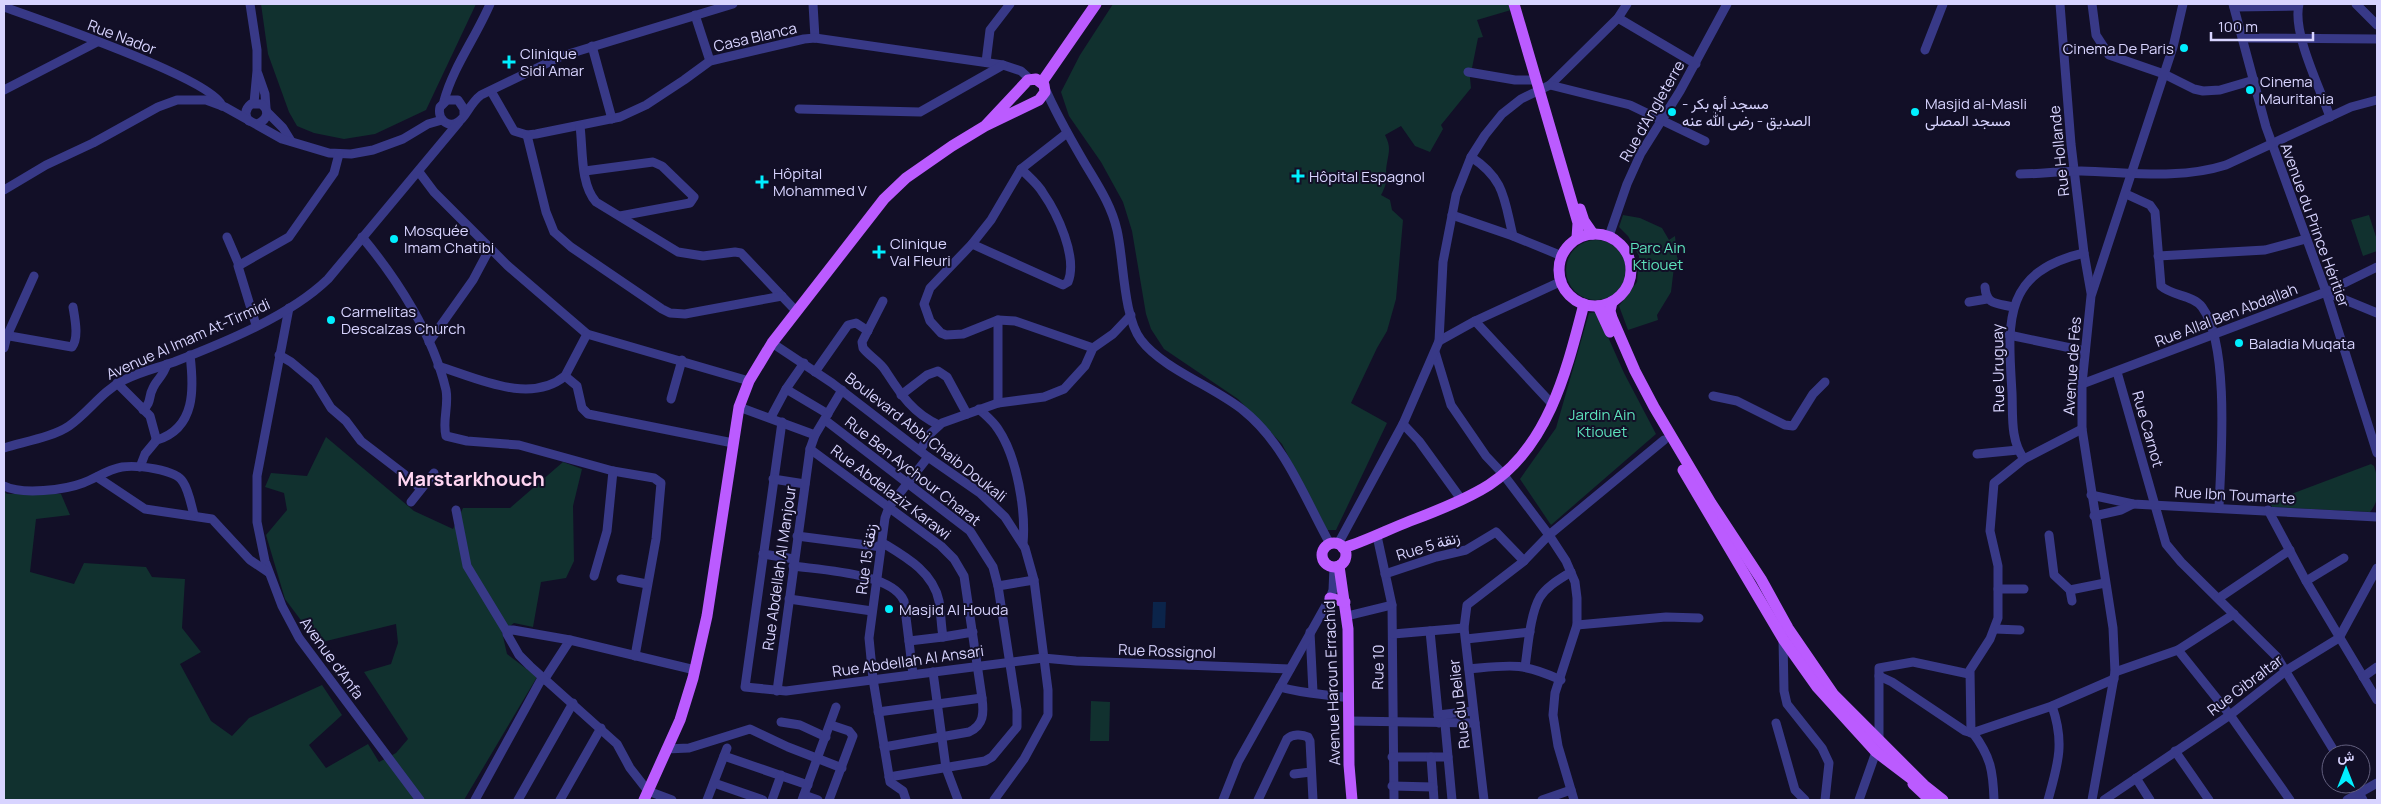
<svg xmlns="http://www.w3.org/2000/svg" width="2381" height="804" font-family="Manrope,Vazirmatn,sans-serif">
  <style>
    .green { fill: #11312f }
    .water { fill: #0b244a }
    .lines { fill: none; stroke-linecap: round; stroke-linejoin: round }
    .minor { stroke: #383987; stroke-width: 9 }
    .major { stroke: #bb5bff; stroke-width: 11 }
    .poi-dot { fill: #00efff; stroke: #120f27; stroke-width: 2 }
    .labels { text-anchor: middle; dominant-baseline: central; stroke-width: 4; stroke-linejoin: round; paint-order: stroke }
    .street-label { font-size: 15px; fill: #d8d4ff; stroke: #120f27 }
    .poi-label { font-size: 15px; fill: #d8d4ff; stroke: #120f27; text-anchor: start }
    .park-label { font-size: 15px; fill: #5de3bc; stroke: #120f27 }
    .district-label { font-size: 20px; font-weight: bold; fill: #ffd6f2; stroke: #120f27 }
  </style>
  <rect width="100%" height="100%" fill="#120f27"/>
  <g class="green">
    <polygon points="261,4 476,4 426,110 375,134 344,139 314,133 297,126 289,112 268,54"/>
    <path d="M 1113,4 L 1509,4 L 1511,10 L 1477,20 L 1483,37 L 1478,38 L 1470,78 L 1471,88 L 1441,125 L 1443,129 L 1430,152 L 1415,146 L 1401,126 L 1385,135 C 1391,147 1389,151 1387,163 C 1384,179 1390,178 1381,195 L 1390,200 L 1392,210 L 1403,220 L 1396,299 L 1387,331 L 1377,348 L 1351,403 L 1387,423 L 1336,530 L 1327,530 L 1282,444 L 1238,399 L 1164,349 L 1151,329 L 1146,314 L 1132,231 L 1123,202 L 1101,162 L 1069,116 L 1061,92 L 1080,55 Z"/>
    <polygon points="1623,215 1640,218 1662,228 1669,240 1675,236 1677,257 1681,263 1674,267 1671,292 1657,315 1658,320 1628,330 1619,306 1637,282 1639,256 1628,236 1619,227"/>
    <polygon points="2369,215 2377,240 2377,251 2363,256 2351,220"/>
    <circle cx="1596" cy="270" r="30"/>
    <polygon points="1597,312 1624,373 1656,434 1551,525 1520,479 1556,428 1589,313"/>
    <polygon points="326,437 414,511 453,529 463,508 510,508 563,462 582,469 573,506 574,561 566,578 541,582 533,627 514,623 502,632 507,654 537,677 464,800 4,800 4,491 7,494 61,494 70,515 36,519 30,572 74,584 84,563 146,567 152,577 185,579 182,628 201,652 180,664 211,721 232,736 249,718 322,685 342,715 309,745 326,768 368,744 379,762 396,753 408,739 364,672 391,664 398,643 396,624 318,643 285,599 266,535 287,510 284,493 265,487 271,473 307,476"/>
    <path d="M 2371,464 L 2374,466 C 2379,481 2381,499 2370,512 L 2272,507 L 2270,502 Z"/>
    <polygon points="1091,701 1110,702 1109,741 1090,741"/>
  </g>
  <polygon class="water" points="1153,602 1166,602 1165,628 1152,628"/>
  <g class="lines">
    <g class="minor">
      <polyline points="250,4 257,50 257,71 254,103"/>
      <polyline points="813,4 815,38"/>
      <polyline points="2060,4 2071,144 2084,253 2091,293"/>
      <polyline points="2092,4 2096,35 2109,55 2164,74 2194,89 2203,91 2220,90 2254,80"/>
      <polyline points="2233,4 2266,127 2326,292 2377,453"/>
      <path d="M 2299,4 C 2292,33 2320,88 2330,117"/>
      <polyline points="2356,4 2377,25"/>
      <path d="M 4,7 C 37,19 214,79 222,106"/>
      <polyline points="2234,7 2298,6"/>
      <polyline points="695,15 710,61"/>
      <polyline points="1618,18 1696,64"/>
      <polyline points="2243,38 2377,39"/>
      <polyline points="592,46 612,119"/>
      <polyline points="1925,50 1943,4"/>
      <polyline points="986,62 990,30 1010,4"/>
      <polyline points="1468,72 1515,80 1535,80"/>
      <polyline points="258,74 265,94 266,108"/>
      <polyline points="1550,85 1618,18 1627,4"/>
      <path d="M 1045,88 C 1056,114 1070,138 1084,162 C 1097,184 1111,204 1117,230 C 1124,260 1123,316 1141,340 C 1163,369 1215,387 1244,411 C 1285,444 1305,499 1330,544"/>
      <polyline points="4,90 97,42"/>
      <polyline points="491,91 514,131 527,135 536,134 620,117 646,105 684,80 710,61 804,39 815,38 1003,65 1021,71 1031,80"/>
      <path d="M 444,101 C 453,67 476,37 490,4"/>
      <polyline points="799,109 920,112 1003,65"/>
      <polyline points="267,112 283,128 291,141"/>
      <path d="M 464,116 L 464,109 L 458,100 L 447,100 L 440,107 C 437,118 447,129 458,122 C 466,118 469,104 481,95 L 562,56 L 733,4"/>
      <path d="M 249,121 C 244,115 245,109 251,104 L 261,104 C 270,110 268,120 257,124"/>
      <path d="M 580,126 C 583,149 580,184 596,202 L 678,252 L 703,256 L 735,252 L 741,253 L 797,312"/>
      <polyline points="1067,133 1021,169 991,220 972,244 930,288 924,304 930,321 941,333 946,335 963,334 998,320 1015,321 1093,348"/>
      <polyline points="527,135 546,212 554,232 571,247 662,309 670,313 685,314 782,296"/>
      <path d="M 1471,157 C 1505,179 1504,199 1513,236"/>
      <polyline points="585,171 653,162 662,166 694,197 690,203 620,216"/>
      <polyline points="419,172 434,192 508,266 587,334 749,381"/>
      <path d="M 2020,174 C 2040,174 2061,171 2081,171 C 2129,172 2179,180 2226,165 L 2351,107 L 2377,100"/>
      <polyline points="4,190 46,165 93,143 158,107 177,100 206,100 225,107 282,139 329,153 351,154 373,150 403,139 428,124 442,120"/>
      <path d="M 2126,194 L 2150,205 L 2155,212 L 2161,286 C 2172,296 2193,295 2202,307 C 2230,345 2221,459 2219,507"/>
      <polyline points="1452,215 1513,236 1562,256"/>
      <polyline points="1609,236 1627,184 1641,153 1680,91 1727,4"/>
      <polyline points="227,237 239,265"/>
      <path d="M 362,237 C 398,280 433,335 446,390 C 449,406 442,421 446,436 L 467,441 L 519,445 L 613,471 L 654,478 L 661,483 L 656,539 L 635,656"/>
      <path d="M 972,244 L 1063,285 L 1068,282 C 1078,257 1057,213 1043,193 C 1038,184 1029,177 1021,169"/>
      <polyline points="2158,256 2265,250 2306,239"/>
      <path d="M 1985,287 C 1986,305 1997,303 2013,307"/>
      <polyline points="2326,292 2377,313"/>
      <path d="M 883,301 L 862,342 L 863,348 C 869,356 879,361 885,370 C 900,393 912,413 939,425"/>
      <polyline points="1969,302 1987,299"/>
      <polyline points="289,308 257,476 257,522 265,561 282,606 299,638 420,800"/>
      <polyline points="998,320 998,403"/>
      <polyline points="1475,321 1553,405"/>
      <polyline points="256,325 238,266 289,237 334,173 339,154"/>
      <path d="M 4,335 L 72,347 C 79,338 75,319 73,307"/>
      <polyline points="2009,335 2085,351"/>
      <polyline points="1439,341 1475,321 1562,281"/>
      <polyline points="429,342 473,280 490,248"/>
      <polyline points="772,343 832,383 928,457 980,493 1005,517 1025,548 1034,580 1048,690 1048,715 1024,759 994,800"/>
      <polyline points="4,348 7,336 34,276"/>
      <polyline points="1435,352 1451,405 1486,456 1503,474 1549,535 1566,561 1575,582 1577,598 1577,625 1555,693 1553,715 1558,746 1574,800"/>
      <polyline points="279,355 291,362 315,382 331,408 346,421 361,441 404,474 421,489"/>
      <path d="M 438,366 C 477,378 530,405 565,376 L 587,334"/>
      <polyline points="815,372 848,325 856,323 868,331"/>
      <polyline points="2117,372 2166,544 2181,562 2277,657 2336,754"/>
      <polyline points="565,376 577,386 582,408 588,414 733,443"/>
      <polyline points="117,383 150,416 156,438 155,442 145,454 140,467"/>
      <polyline points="2082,384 2326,292 2377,267"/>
      <polyline points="786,389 828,414"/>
      <polyline points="901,395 927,375 938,371 947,377 967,414"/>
      <polyline points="1713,396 1737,401 1785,425 1793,426 1813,394 1825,382"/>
      <polyline points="671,399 682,360"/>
      <polyline points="739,407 815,435"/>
      <path d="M 979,409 C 985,415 993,421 998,429 C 1017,457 1026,510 1023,544"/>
      <path d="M 143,410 C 152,402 148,397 153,388 C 156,380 163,377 167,364"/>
      <polyline points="771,417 786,389 804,363"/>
      <polyline points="825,420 970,531 993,567 998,586 1017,710 1017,727 992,757 985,761 889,777"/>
      <polyline points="782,422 745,687 786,691 1043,658 1076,661 1290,669"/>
      <polyline points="1403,424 1419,441 1461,499"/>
      <path d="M 157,440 C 196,428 194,388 190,355"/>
      <path d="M 4,448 C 23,442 53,437 69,426 C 89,412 101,392 124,380 C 139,372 157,368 174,362 C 223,343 290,316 328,279 L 459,122"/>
      <path d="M 810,449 L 941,546 L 954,559 L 964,576 L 982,698 C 984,713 984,725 969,732 L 884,747"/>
      <polyline points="920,450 931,433 942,423 998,403 1044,397 1064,389 1085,366 1093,348 1113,334 1131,315"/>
      <polyline points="1977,454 2018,450"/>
      <path d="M 2024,459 C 2010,440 2013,415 2012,393 C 2008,324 2001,272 2084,253"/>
      <polyline points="97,477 145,509 212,519 250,560 268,572"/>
      <polyline points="773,479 805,484"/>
      <path d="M 4,486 C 22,495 65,490 83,483 C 96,478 109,469 122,467 C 136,465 176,469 183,482 C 189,491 191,505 194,515"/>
      <polyline points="2091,495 2133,504 2377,517"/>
      <polyline points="411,502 434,473"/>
      <polyline points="456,510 467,566 507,632"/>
      <polyline points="2268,510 2306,581 2377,700"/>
      <polyline points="2094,516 2121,510 2133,504"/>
      <polyline points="2049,535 2054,575 2070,590 2072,601"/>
      <polyline points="797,536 882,547"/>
      <polyline points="1377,536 1392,605 1394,800"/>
      <path d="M 883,543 C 906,557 933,572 939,601 C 941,613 941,625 943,637 L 973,632"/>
      <polyline points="1338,544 1403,424 1439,341 1443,262 1456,195 1471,157 1485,135 1502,114 1521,99 1550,85 1630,105 1705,141"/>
      <polyline points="763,554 794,559"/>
      <path d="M 793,566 C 821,570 892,573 904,601 L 913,674"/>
      <polyline points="1385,574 1436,557 1466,550 1496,532 1524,561"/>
      <polyline points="594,576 607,531 613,471"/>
      <polyline points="621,579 647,584"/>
      <polyline points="2306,581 2344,558"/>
      <polyline points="998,586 1034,580"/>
      <polyline points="1998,589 2024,589"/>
      <polyline points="2070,590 2105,583"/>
      <polyline points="2219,598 2290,550"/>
      <polyline points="789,599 872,611"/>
      <polyline points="1347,616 1392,605"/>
      <polyline points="1577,625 1666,617 1699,618"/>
      <polyline points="1995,629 2020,630"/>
      <polyline points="1430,631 1439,723"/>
      <polyline points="1310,632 1313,692"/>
      <polyline points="1393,634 1464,628"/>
      <polyline points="1466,639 1530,632"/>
      <polyline points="1783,639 1784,691 1787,704 1822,748 1829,763 1825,800"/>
      <polyline points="909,641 943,637"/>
      <polyline points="2178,650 2230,715 2290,800"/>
      <path d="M 1525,667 C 1528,647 1530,614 1540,597 C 1547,586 1560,579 1571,572"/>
      <path d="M 1469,669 C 1511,665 1521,662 1561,680"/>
      <polyline points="933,672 946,768 958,800"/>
      <polyline points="2115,672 2178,650 2234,614"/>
      <polyline points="1879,676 1892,682 1965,731 1972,733 2052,706 2114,679"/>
      <polyline points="2363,677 2377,667"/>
      <polyline points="544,680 570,640"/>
      <path d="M 1280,687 C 1303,694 1326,694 1349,698"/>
      <polyline points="777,691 810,449 815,435 842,390"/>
      <polyline points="878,712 982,698"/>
      <polyline points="1438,715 1473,711"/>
      <polyline points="1350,721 1475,723"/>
      <polyline points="781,722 800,725 826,737"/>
      <polyline points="1776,723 1795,790 1805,800"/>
      <polyline points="1445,724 1452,800"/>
      <polyline points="1971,733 1970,670 1990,639 1998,618 1998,566 1990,531 1994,483 2024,459 2082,429"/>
      <path d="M 1973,733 C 1991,757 1993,771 1994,800"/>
      <polyline points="1879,740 1879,668 1913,662 1969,674"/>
      <polyline points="666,749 689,748 750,729 788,747 842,768"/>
      <polyline points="2175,751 2209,800"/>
      <polyline points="724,756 808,785"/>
      <polyline points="1392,757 1448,757"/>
      <polyline points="1431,757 1434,800"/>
      <polyline points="1294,774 1311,772"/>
      <polyline points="2136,778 2150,800"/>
      <polyline points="714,783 763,800"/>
      <polyline points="2354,784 2363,800"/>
      <polyline points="1392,786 1433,787"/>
      <polyline points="804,795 818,800"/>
      <polyline points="475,800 542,678"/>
      <polyline points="518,800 573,703"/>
      <polyline points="560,800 601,728"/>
      <polyline points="672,800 648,791 630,768 617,744 530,666 519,655 507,634 509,630 513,630 570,640 695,670"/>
      <polyline points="707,800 727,748"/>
      <polyline points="772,800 781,775"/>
      <polyline points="802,800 836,707"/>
      <polyline points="829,800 853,736 849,731 831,725"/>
      <polyline points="906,800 903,791 890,782 873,679 869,638 885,518 889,507 928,457"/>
      <polyline points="1223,800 1238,762 1330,598 1333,590 1334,567"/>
      <path d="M 1258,800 L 1287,739 C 1292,734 1302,734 1308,737 L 1310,741 L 1313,800"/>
      <polyline points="1484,800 1464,628 1467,605 1524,561 1549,535 1664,440"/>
      <polyline points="1542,800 1571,790"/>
      <polyline points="1859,800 1876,752"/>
      <path d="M 2048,800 C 2058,764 2065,743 2052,706"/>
      <polyline points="2092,800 2115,672 2113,628 2082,429 2082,384 2091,296 2173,47 2183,4"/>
      <polyline points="2104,800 2230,715 2287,670 2339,638 2377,568"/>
      <polyline points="2347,800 2377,783"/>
    </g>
    <g class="major">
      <polyline points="1514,4 1578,223 1577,238"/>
      <polyline points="1042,82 1096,4"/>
      <polyline points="1580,209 1584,221 1593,234"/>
      <circle cx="1595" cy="270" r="36"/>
      <polyline points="1612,302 1610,311 1612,318 1635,371 1654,407 1711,503 1761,579 1788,628 1834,695 1924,785 1943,800"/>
      <polyline points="1598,306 1610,332"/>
      <polyline points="1683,470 1783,639 1817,687 1876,752 1918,784"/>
      <circle cx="1334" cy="555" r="12"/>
      <path d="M 1343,548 C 1366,541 1387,530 1410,521 C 1437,511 1465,500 1489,485 C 1549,446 1567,369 1584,304"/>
      <polyline points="1339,566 1348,629 1349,765 1352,800"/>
      <polyline points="1330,598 1345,602"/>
      <polyline points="1913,784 1930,800"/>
      <polyline points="644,800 680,720 693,678 707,616 739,407 749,381 772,343 884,199 906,178 952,146 985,126 1039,100 1045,92 1044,85 1036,79 1028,80 985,126"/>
    </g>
  </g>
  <g class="poi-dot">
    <circle cx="2184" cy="48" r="5"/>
    <path d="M506.5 54.5h5v5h5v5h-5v5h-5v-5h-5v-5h5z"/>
    <circle cx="2250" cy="90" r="5"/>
    <circle cx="1672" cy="112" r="5"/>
    <circle cx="1915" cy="112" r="5"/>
    <path d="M1295.5 168.5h5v5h5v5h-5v5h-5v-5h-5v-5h5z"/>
    <path d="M759.5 174.5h5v5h5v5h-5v5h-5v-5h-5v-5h5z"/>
    <circle cx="394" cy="239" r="5"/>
    <path d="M876.5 244.5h5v5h5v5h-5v5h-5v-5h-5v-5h5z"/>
    <circle cx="331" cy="320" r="5"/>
    <circle cx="2239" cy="343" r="5"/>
    <circle cx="889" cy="609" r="5"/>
  </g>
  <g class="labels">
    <g class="street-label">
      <text transform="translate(122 37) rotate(21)">Rue Nador</text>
      <text transform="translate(755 37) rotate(-13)">Casa Blanca</text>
      <text transform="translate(1652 111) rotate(-60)">Rue d'Angleterre</text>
      <text transform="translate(2059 151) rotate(-96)">Rue Hollande</text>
      <text transform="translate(2315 225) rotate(70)">Avenue du Prince Héritier</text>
      <text transform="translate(2226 315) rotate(-21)">Rue Allal Ben Abdallah</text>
      <text transform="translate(188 339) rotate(-24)">Avenue Al Imam At-Tirmidi</text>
      <text transform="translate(2072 366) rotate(-86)">Avenue de Fès</text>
      <text transform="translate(1998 368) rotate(-91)">Rue Uruguay</text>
      <text transform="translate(2148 429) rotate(74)">Rue Carnot</text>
      <text transform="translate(926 437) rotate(38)">Boulevard Abbi Chaib Doukali</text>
      <text transform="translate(913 471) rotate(38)">Rue Ben Aychour Charat</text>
      <text transform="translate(891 492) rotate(37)">Rue Abdelaziz Karawi</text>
      <text transform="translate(2235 495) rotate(3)">Rue Ibn Toumarte</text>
      <text transform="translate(1428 546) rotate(-17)">Rue 5 زنقة</text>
      <text transform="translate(866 559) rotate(-82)">Rue 15 زنقة</text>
      <text transform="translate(779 568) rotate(-82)">Rue Abdellah Al Manjour</text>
      <text transform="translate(1167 651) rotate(2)">Rue Rossignol</text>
      <text transform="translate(332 658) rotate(54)">Avenue d'Anfa</text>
      <text transform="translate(908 661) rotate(-8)">Rue Abdellah Al Ansari</text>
      <text transform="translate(1378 667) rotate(-89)">Rue 10</text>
      <text transform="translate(1332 683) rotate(-92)">Avenue Haroun Errachid</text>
      <text transform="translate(2245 685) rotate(-37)">Rue Gibraltar</text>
      <text transform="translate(1459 704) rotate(-97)">Rue du Belier</text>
    </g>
    <g class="poi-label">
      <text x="2174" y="48" text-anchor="end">Cinema De Paris</text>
      <text x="520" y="53">Clinique<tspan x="520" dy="17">Sidi Amar</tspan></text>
      <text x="2260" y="81">Cinema<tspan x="2260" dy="17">Mauritania</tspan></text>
      <text x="1682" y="103">- مسجد أبو بكر<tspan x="1682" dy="17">الصديق - رضى الله عنه</tspan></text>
      <text x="1925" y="103">Masjid al-Masli<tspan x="1925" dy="17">مسجد المصلى</tspan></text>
      <text x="773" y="173">Hôpital<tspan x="773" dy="17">Mohammed V</tspan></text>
      <text x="1309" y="176">Hôpital Espagnol</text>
      <text x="404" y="230">Mosquée<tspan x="404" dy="17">Imam Chatibi</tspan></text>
      <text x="890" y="243">Clinique<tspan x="890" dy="17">Val Fleuri</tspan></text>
      <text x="341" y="311">Carmelitas<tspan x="341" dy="17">Descalzas Church</tspan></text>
      <text x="2249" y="343">Baladia Muqata</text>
      <text x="899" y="609">Masjid Al Houda</text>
    </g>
    <g class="park-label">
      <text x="1658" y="247">Parc Ain<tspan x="1658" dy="17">Ktiouet</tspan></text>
      <text x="1602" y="414">Jardin Ain<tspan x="1602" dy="17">Ktiouet</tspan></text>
    </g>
    <g class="district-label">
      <text x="471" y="478">Marstarkhouch</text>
    </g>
  </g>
  <rect width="2381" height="804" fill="none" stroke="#d8d4ff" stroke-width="10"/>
  <g transform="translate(2346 769)"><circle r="24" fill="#120f27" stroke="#615e7d"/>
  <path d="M0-4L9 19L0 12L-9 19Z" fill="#00efff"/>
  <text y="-8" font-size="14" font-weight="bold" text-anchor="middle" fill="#d8d4ff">ش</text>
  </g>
  <path d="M2211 32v8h102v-8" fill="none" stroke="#d8d4ff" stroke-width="2.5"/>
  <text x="2218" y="32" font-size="15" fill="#d8d4ff" stroke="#120f27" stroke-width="4" paint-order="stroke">100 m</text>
</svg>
